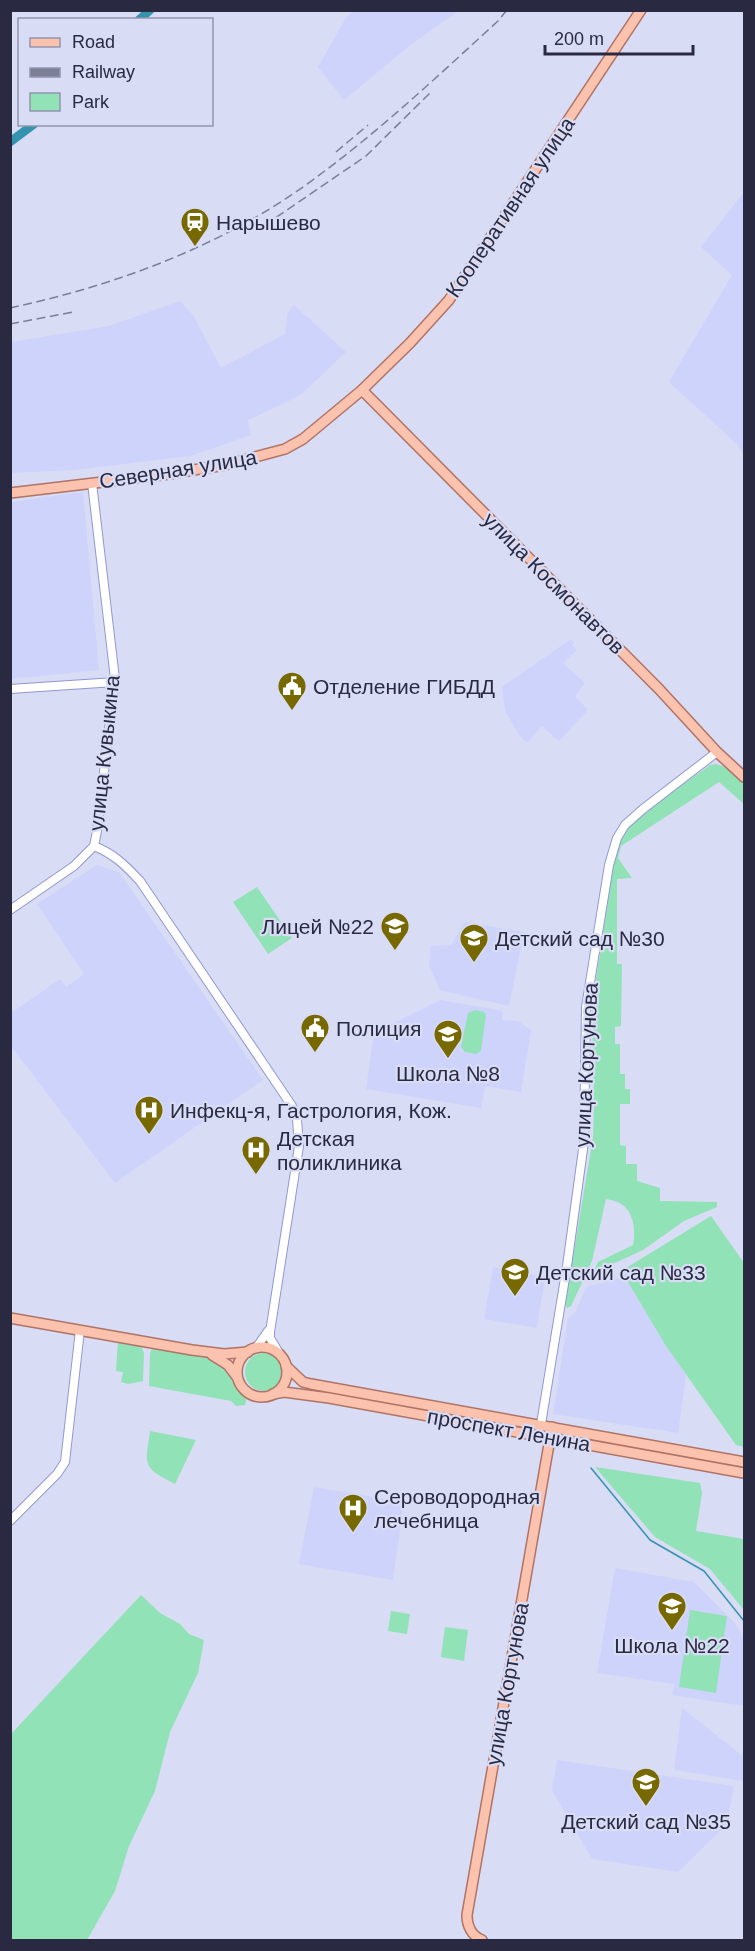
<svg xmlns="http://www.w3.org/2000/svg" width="755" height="1951" font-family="Helvetica,sans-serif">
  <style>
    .built { fill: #ced3fc }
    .green { fill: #91e2b7 }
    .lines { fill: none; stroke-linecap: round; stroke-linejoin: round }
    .stream { stroke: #3494af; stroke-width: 1.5 }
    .river { stroke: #3494af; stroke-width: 9 }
    .minor-casing { stroke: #9297d1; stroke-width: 10 }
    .major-casing { stroke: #b07365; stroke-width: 12 }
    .minor { stroke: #fff; stroke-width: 8 }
    .major { stroke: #fbc2ae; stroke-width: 9 }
    .rail { stroke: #7d7f97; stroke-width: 1.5; stroke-dasharray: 9 4.5; stroke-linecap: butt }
    .labels { text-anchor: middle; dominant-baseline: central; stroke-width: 4.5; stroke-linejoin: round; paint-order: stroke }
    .street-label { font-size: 21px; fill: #292a42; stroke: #d9dcf5 }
    .poi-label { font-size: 21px; fill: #292a42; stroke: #d9dcf5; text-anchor: start }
  </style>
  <rect width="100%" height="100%" fill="#d9dcf5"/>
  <g class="built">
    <polygon points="354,10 458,10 458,11 409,46 344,100 318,67 346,18"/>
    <polygon points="744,192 744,455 737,444 669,382 732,275 701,247"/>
    <polygon points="180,301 193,315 221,368 285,334 288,312 294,305 346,352 305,391 295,398 248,420 251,435 191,456 74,470 11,473 11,342 109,326"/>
    <polygon points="83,492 99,670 11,679 11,502"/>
    <polygon points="571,639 574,642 572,645 577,650 563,663 585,683 575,696 588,710 559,741 542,726 528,742 525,741 519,735 505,711 502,687"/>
    <polygon points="97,865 119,872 263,1080 115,1183 11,1046 11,1013 60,979 66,987 84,974 37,904"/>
    <polygon points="465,922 524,932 509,1006 440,990 429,965 431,946 451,945"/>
    <polygon points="440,1000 503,1011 502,1020 518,1021 531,1030 521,1092 485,1086 481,1108 366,1089 374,1033"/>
    <polygon points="493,1267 545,1277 537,1328 484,1319"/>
    <polygon points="625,1277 666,1346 686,1375 678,1433 553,1414 568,1319 576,1311 586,1287"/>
    <polygon points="314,1487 404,1502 393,1580 299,1564"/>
    <polygon points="615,1568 694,1582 735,1623 744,1640 744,1706 672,1695 674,1684 597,1673"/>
    <polygon points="682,1708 744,1757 744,1781 674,1770"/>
    <polygon points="557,1760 734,1786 727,1824 678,1872 592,1859 552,1790"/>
  </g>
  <g class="green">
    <path d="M 716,764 L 728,768 L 744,781 L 744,804 L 719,782 L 621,846 L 618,858 L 632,878 L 617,879 L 617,964 L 622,964 L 621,1026 L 615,1027 L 615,1044 L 620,1044 L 620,1074 L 625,1074 L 625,1089 L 630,1089 L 630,1104 L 620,1104 L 620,1145 L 626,1146 L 626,1164 L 637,1164 L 637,1181 L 660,1188 L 660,1201 L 717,1202 L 717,1207 L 684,1221 L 643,1250 L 593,1273 L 598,1262 L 633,1245 C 636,1232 634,1211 621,1204 C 617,1201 611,1200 606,1199 L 592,1261 L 571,1306 L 567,1308 L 565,1305 L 593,1137 L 594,1105 L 592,1006 L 616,847 C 630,814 681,787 710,765 Z"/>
    <polygon points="257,887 292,938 268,954 233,902"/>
    <polygon points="475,1010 484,1012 486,1015 481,1051 476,1054 465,1052 461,1047 468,1013"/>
    <polygon points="711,1216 744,1263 744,1447 736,1445 666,1346 625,1277 626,1268"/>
    <polygon points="118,1340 141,1345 144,1353 143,1381 128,1384 121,1382 123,1372 116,1371"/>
    <polygon points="153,1346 212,1358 233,1374 236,1387 247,1396 245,1405 236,1406 231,1401 149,1386 150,1353"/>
    <circle cx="264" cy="1372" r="19"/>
    <path d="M 150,1431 L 196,1440 L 175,1484 C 142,1467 145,1466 150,1431 Z"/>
    <polygon points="595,1467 700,1483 702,1493 696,1531 744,1539 744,1610 710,1569 655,1537"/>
    <polygon points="141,1595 160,1613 180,1624 189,1634 204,1640 198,1673 170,1732 155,1791 129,1846 115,1891 87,1940 11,1940 11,1734"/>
    <polygon points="690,1610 727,1616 716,1693 679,1687"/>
    <polygon points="391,1611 410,1614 407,1634 388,1631"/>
    <polygon points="445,1627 468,1630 464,1661 441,1657"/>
  </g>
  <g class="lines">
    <polyline class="stream" points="591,1468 650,1540 704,1571 744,1621"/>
    <g class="river">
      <polyline points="139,20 150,10"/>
      <polyline points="10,142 34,124"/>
    </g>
    <g class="minor-casing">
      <g id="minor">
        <polyline points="10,689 115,682"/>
        <path d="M 94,846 C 114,854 125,865 140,881 L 292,1106 L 297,1119 L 299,1146 L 270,1332 L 270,1338 L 279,1353"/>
        <polyline points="10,910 74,866 94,846 97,831 115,679 92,483"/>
        <polyline points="256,1348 268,1331"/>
        <polyline points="541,1424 567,1266 584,1142 586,1007 609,865 617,838 625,825 643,809 717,752"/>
        <polyline points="10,1521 57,1474 65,1462 80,1330"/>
      </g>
    </g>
    <g class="major-casing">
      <g id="major">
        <polyline points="362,390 659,689 717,752 744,777"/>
        <polyline points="10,493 162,475 225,465 285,449 303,439 362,390 410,343 449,300 641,10"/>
        <polyline points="10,1318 192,1350 224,1354 248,1352"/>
        <circle cx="262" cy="1372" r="25"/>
        <polyline points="212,1355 228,1365 237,1377"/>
        <polyline points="286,1366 303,1382 311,1384 744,1462"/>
        <polyline points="273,1394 284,1392 329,1398 744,1473"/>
        <path d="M 482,1940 C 472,1936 467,1926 467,1915 L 552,1427"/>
      </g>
    </g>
    <use href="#minor" class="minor"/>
    <use href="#major" class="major"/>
    <g class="rail">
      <polyline points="336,152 368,125"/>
      <polyline points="265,225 366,156 432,91"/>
      <path d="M 10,308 C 121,284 231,243 322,173 C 384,127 441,73 498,21 L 507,10"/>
      <polyline points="10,324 73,312"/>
    </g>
  </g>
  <defs>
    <g id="station-pin" transform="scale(1.5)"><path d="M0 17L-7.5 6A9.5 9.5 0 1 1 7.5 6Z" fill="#776900" stroke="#d9dcf5"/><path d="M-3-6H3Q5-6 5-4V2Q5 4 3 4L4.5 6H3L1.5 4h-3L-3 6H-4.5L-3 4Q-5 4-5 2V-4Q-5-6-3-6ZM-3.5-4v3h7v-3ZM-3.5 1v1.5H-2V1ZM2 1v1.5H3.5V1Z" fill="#fff"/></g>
    <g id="civic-pin" transform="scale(1.5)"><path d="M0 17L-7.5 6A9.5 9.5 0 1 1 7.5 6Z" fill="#776900" stroke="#d9dcf5"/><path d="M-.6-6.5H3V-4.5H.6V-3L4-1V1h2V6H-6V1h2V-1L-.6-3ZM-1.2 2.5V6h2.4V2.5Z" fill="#fff"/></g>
    <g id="school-pin" transform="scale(1.5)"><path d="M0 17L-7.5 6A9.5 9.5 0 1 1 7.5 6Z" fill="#776900" stroke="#d9dcf5"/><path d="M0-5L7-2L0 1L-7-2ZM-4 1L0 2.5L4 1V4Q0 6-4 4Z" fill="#fff"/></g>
    <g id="hospital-pin" transform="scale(1.5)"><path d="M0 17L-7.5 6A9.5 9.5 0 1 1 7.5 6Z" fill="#776900" stroke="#d9dcf5"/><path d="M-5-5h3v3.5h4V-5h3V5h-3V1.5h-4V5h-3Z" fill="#fff"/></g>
  </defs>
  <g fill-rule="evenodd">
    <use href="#station-pin" x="195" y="222"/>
    <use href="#civic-pin" x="292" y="686"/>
    <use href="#school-pin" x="395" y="926"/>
    <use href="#school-pin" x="474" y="938"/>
    <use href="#civic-pin" x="315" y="1028"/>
    <use href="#school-pin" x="448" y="1034"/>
    <use href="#hospital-pin" x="149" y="1110"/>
    <use href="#hospital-pin" x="256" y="1150"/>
    <use href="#school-pin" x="515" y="1272"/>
    <use href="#hospital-pin" x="353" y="1508"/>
    <use href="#school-pin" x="672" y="1606"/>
    <use href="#school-pin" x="646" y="1782"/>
  </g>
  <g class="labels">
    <g class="street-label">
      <text transform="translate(510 207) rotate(-56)">Кооперативная улица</text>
      <text transform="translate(178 469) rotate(-9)">Северная улица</text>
      <text transform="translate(554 583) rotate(45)">улица Космонавтов</text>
      <text transform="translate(104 753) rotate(-84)">улица Кувыкина</text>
      <text transform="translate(586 1065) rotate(-87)">улица Кортунова</text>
      <text transform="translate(509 1430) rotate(10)">проспект Ленина</text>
      <text transform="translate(507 1684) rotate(-80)">улица Кортунова</text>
    </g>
    <g class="poi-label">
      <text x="216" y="222">Нарышево</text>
      <text x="313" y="686">Отделение ГИБДД</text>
      <text x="374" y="926" text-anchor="end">Лицей №22</text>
      <text x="495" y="938">Детский сад №30</text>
      <text x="336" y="1028">Полиция</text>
      <text x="448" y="1073" text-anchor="middle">Школа №8</text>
      <text x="170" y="1110">Инфекц-я, Гастрология, Кож.</text>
      <text x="277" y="1138">Детская<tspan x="277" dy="24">поликлиника</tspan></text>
      <text x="536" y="1272">Детский сад №33</text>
      <text x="374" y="1496">Сероводородная<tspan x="374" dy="24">лечебница</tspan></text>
      <text x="672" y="1645" text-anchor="middle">Школа №22</text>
      <text x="646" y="1821" text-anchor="middle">Детский сад №35</text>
    </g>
  </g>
  <rect width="755" height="1951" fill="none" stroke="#292a42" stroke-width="24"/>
  <rect x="18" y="18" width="195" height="108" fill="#d9dcf5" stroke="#9395ad" stroke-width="1.5"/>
  <rect x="30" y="38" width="30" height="9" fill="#fbc2ae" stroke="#9395ad" stroke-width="1.5"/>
  <text x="72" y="48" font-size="18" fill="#292a42">Road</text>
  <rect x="30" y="68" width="30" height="9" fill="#7d7f97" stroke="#9395ad" stroke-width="1.5"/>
  <text x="72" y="78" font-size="18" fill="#292a42">Railway</text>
  <rect x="30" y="93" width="30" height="18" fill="#91e2b7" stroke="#9395ad" stroke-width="1.5"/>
  <text x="72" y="108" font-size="18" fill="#292a42">Park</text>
  <path d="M545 45v9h148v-9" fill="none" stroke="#292a42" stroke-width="3"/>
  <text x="554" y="45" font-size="18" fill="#292a42" stroke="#d9dcf5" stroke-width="4.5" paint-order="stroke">200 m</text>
</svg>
